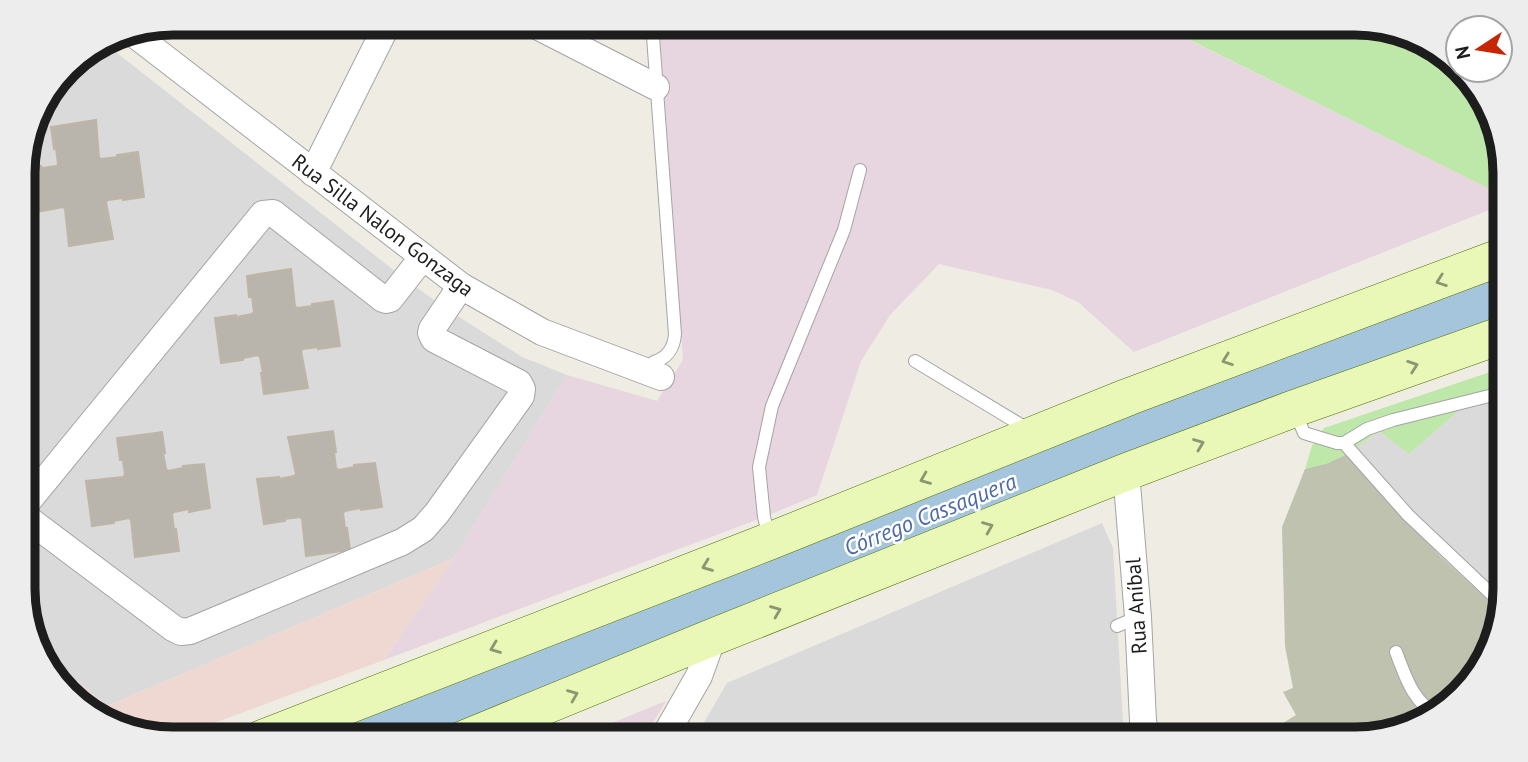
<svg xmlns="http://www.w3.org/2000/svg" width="1528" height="762" font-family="'PT Sans',sans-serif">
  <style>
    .residential { fill: #dbdada }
    .commercial { fill: #efd8d2 }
    .industrial { fill: #e7d5e0 }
    .construction { fill: #bfc2af }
    .grass { fill: #bde8a9 }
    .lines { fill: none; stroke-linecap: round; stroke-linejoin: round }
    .river { stroke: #a4c5db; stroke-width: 47 }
    .building { fill: #bab5ac; stroke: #bfb5a6; stroke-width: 2 }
    .service-casing { stroke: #a4a4a4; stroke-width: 14 }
    .minor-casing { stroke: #a4a4a4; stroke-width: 28 }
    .secondary-casing { stroke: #527107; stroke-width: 38 }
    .service { stroke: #fff; stroke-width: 12 }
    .minor { stroke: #fff; stroke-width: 26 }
    .secondary { stroke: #e9f8b7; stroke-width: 37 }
    .oneway { stroke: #8d9572 }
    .labels { text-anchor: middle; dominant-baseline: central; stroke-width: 5; stroke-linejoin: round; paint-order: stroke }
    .street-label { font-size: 21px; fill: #1d1d1d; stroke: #fff }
    .water-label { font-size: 23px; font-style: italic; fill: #4c6aaa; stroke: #fff }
    .rim { fill: none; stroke: #1d1d1d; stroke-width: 9 }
  </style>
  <rect width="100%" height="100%" fill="#eeece3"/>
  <g class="residential">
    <polygon points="103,42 405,279 445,308 522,357 567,375 454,558 107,706 43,653 24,609 23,163 38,107 74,60"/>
    <polygon points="1505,397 1505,589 1500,611 1440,557 1347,454 1379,431 1409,454 1459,410"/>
    <polygon points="1102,523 1113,548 1124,739 713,739 699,731 727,683"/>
  </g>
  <polygon class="commercial" points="454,558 384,660 171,739 107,724 54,680 43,653 107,706"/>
  <g class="industrial">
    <polygon points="659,23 1155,23 1504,196 1504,204 1134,352 1078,302 1052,290 939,264 890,315 861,361 817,495 764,517 384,660 454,558 567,375 657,401 683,360"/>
    <polygon points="666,701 643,739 572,739"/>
  </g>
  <polygon class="construction" points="1347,454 1440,556 1500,611 1490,655 1438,714 1364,739 1292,739 1280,725 1296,715 1283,692 1293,688 1285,646 1282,527 1305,469 1328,463"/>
  <g class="grass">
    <polygon points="1156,23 1355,23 1421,38 1480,89 1504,154 1504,196"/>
    <polygon points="1505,367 1505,397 1459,410 1409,454 1379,431 1347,454 1328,463 1305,469 1312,446 1324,428"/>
  </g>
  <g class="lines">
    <path class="river" d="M 359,739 L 471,691 L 566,654 L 734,592 L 1249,387 C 1334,356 1420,330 1504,298"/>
  </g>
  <g class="building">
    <polygon points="96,120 99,158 102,159 117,157 117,155 138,152 144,197 123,200 123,198 108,200 106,202 113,239 69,246 65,209 63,207 26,214 23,193 23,169 41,166 41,168 57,166 58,164 56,148 54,149 51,127"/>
    <polygon points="291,269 295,306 297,308 312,306 312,304 333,301 340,346 318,349 318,347 303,349 301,351 308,388 264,394 261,373 263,373 260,357 258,355 243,358 243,360 221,363 215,318 236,315 237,317 252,314 254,312 252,297 249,297 247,276"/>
    <polygon points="333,431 336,452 334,452 336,468 339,470 354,467 354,465 375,463 382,507 361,510 360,508 345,511 343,513 345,528 347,528 350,550 306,556 302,519 300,517 285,519 285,521 264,524 257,479 279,477 279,479 294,476 296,474 288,437"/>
    <polygon points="162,432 165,453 163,453 166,469 168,471 183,468 183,466 204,464 210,508 189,512 189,509 174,512 172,514 174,530 176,529 179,551 135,557 131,520 129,518 114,521 114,523 92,526 86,481 123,477 125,475 123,460 120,460 117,438"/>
  </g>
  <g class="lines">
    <g class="service-casing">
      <g id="service">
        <path d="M 652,23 L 675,334 C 674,348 667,358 654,362 L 660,374"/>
        <polyline points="915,361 1031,431"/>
        <polyline points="1295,412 1304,433 1337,443 1344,443 1367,429 1393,420 1505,392"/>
        <polyline points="1344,443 1408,515 1502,604"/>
        <polyline points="769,537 764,517 759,467 772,406 844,230 860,170"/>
        <polyline points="1117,626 1138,617"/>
        <path d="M 1396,652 C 1405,675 1413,703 1437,714"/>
      </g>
    </g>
    <g class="minor-casing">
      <g id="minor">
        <polyline points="531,23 656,87"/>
        <polyline points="130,31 461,286 542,332 661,377"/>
        <polyline points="313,173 388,23"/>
        <polyline points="1126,472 1138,617 1143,721 1147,739"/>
        <polyline points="24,506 263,214 273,213 383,299 386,300 390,299 422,258"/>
        <polyline points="24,516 173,628 181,632 190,631 402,542 423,529 437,513 521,396 522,389 519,383 434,339 431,333 432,329 461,286"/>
        <polyline points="663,739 699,676 713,637"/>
      </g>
    </g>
    <g class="secondary-casing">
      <g id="secondary">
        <polyline points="261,739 770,541 1128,397 1504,256"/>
        <polyline points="464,739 713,637 1126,472 1293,409 1505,334"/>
      </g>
    </g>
    <use href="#service" class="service"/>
    <use href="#minor" class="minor"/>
    <use href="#secondary" class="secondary"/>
  </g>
  <defs><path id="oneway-chevron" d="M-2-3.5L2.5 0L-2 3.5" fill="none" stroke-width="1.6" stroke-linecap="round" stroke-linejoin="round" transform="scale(1.75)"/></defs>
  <g class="oneway">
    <use href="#oneway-chevron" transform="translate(1441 281) rotate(160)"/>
    <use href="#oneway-chevron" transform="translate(1227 360) rotate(160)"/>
    <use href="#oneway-chevron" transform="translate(1413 366) rotate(-19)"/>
    <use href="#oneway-chevron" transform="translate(1199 444) rotate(-21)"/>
    <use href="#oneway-chevron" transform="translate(925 479) rotate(158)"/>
    <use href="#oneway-chevron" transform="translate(988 527) rotate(-22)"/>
    <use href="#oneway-chevron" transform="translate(707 566) rotate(159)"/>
    <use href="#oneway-chevron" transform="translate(776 611) rotate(-22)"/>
    <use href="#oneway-chevron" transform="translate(495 648) rotate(159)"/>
    <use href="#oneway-chevron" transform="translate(573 695) rotate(-22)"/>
  </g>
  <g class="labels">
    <g class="street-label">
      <text transform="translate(383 225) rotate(37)">Rua Silla Nalon Gonzaga</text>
      <text transform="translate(1136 606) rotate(-94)">Rua Aníbal</text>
    </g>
    <g class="water-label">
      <text transform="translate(930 514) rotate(-22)">Córrego Cassaquera</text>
    </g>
  </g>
  <path d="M0 0H1528V762H0ZM173 35H1355A138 138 0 0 1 1493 173V589A138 138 0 0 1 1355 727H173A138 138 0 0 1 35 589V173A138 138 0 0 1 173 35Z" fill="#ededed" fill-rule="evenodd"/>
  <path class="rim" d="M173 35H1355A138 138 0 0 1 1493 173V589A138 138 0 0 1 1355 727H173A138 138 0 0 1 35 589V173A138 138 0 0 1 173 35Z"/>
  <g transform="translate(1479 49) rotate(258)"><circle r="33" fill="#ffffff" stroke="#a5a5a5" stroke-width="2"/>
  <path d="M0-5L12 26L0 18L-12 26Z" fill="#c52704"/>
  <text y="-10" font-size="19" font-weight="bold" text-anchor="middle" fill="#1d1d1d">N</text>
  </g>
</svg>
